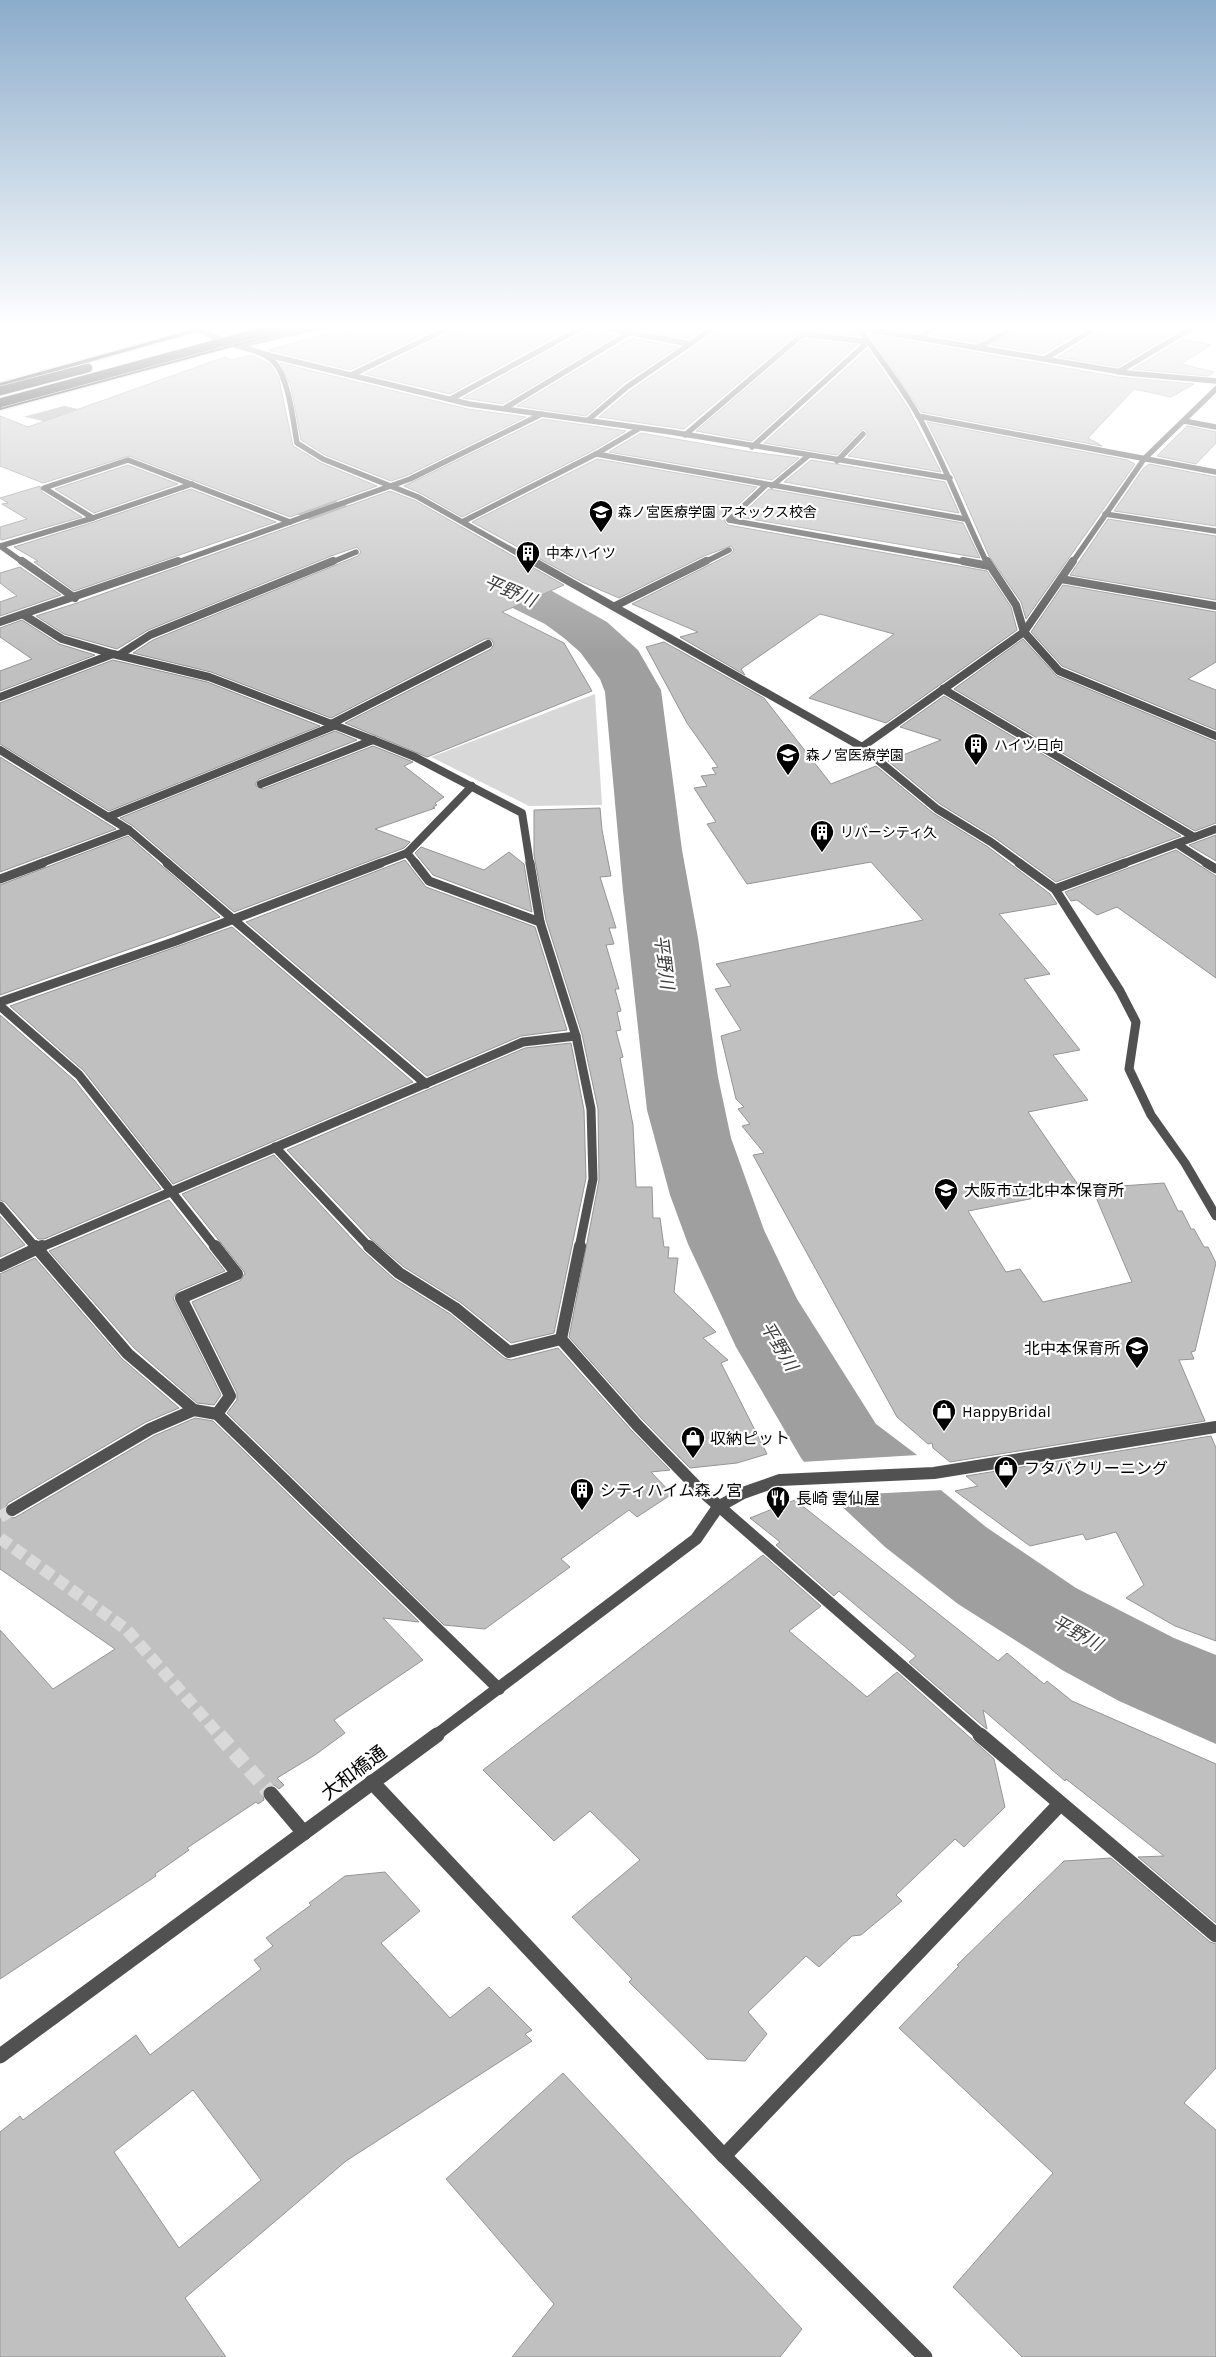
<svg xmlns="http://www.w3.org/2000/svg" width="1216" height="2357" font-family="Karla,'Noto Sans JP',sans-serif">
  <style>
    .green { fill: #d8d8d8 }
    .water { fill: #9f9f9f }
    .pier { fill: #fff }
    .building { fill: #c0c0c0; stroke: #959595; fill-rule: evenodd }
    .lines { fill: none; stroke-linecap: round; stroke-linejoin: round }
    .minor-tunnel-far1 { stroke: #d9d9d9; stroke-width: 12; stroke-dasharray: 12 5.5; stroke-linecap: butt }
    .minor-tunnel { stroke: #d9d9d9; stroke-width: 15; stroke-dasharray: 15 8; stroke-linecap: butt }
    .primary-casing { stroke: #dbdbdb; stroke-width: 3 }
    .service-far2 { stroke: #515151; stroke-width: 5.5 }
    .service-far1 { stroke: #515151; stroke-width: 8 }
    .service { stroke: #515151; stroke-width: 9 }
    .minor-far4 { stroke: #515151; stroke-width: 5.5 }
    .minor-far3 { stroke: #515151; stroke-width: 8 }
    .minor-far2 { stroke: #515151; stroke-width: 9 }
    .minor-far1 { stroke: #515151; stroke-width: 12 }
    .minor { stroke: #515151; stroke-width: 15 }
    .tertiary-far4 { stroke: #515151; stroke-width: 5.5 }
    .tertiary-far3 { stroke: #515151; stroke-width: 8 }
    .tertiary-far2 { stroke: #515151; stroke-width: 9 }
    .tertiary-far1 { stroke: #515151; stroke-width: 12 }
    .tertiary { stroke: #515151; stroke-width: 15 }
    .primary { fill: #000; fill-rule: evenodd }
    .motorway-bridge-casing { stroke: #dbdbdb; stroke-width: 10; stroke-linecap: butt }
    .motorway-bridge { stroke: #000; stroke-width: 9 }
    .labels { text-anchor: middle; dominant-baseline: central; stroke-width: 4.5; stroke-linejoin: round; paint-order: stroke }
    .far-poi-label { font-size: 14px; fill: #000; stroke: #fff; text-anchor: start }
    .poi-label { font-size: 16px; fill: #000; stroke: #fff; text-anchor: start }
    .water-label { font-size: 18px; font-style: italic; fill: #404040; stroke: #fff }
    .near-street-label { font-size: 19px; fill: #000; stroke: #fff }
  </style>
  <rect width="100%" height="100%" fill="#fff"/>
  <polygon class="green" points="595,694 602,805 529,806 431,757"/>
  <polygon class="water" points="0,391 100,414 278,477 552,591 607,622 638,650 661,690 682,850 698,938 718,1077 731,1138 764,1230 797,1299 876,1424 917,1455 942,1491 986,1527 1076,1588 1174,1638 1216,1655 1216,1744 1119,1701 1062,1670 958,1604 885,1547 834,1499 801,1458 736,1347 688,1244 670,1195 647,1110 623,891 605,692 600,679 580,652 564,638 545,624 488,596 243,491 51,423 0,411"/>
  <g class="pier">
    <polygon points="0,388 67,403 71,404 19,418 0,414"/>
    <polygon points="918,1455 944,1490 829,1496 801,1462"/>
  </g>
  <g class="building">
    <polygon points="365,325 444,325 350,370 268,350 339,331 347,334"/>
    <polygon points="460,325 576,325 450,394 365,374 457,329"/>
    <polygon points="616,325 709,325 689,339"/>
    <polygon points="723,325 852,325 859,336 801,330 684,429 599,417 630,391 721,329"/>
    <polygon points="872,325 929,325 918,333"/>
    <polygon points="942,325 1008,325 977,343 931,335"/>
    <polygon points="1023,325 1091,325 1043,354 991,345 1020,329"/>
    <polygon points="1106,325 1187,325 1118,367 1058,357 1103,329"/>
    <polygon points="595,331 617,335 503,404 463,398 582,333"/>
    <polygon points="869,334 1118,377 1194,384 1171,397 1134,389 1088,438 1102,446 921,412"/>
    <polygon points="631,338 678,347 624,383 586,416 517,406"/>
    <polygon points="804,339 857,345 752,441 696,431"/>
    <polygon points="1183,339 1211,345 1181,364 1214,372 1208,376 1133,369"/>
    <polygon points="868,349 908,408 941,472 848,456 867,437 867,432 864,429 860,431 837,455 764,443"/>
    <polygon points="251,355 270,364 279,379 293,446 321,463 377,486 290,517 129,456 43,483 0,466 0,416 28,427 225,357 231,360"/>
    <polygon points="280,363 468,409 526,417 408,475 391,481 325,455 301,440 291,387"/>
    <polygon points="543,419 626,431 594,450 462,517 420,493 404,486"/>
    <polygon points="927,422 1127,460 1135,464 1026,619 1021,602 989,556 954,476"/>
    <polygon points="1187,426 1216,432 1216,443 1196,464 1157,456"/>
    <polygon points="641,433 751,452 799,458 772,480 609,452"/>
    <polygon points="597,459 757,487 725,517 725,522 728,525 987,571 1011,607 1017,630 886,723 809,698 894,634 820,614 741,669 745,675 680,637 698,632 632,604 731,554 734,550 731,546 704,556 619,598 582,582 472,522"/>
    <polygon points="811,460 945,482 959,513 784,482"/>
    <polygon points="1149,464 1216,477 1216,526 1114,511 1143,469"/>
    <polygon points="128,465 178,484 94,513 55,489"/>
    <polygon points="40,486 42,492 82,517 2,540 0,539 0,527 27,519 2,504 8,503 0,498"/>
    <polygon points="191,489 276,522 74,591 34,562 38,561 14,547 94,522"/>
    <polygon points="769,489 963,523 980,558 739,517"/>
    <polygon points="390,491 416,501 564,585 502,612 564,643 592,691 427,757 345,723 491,649 494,644 491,639 485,639 331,718 211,672 133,653 153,640 358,556 361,552 357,547 331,556 148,630 117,649 64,634 36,616 77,603"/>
    <polygon points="1108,519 1216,536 1216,600 1070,575"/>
    <polygon points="20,567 61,595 0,616 0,602 17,596 0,583 0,573"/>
    <polygon points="1063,585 1216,612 1216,662 1188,679 1216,690 1216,730 1062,666 1031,632"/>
    <polygon points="22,620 59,644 95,655 0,691 0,671 32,659 0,637 0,628"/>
    <polygon points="1023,639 1057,676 1216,742 1216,823 1195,831 954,689"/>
    <polygon points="664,642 764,698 831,784 876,766 933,813 988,847 1050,894 1057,904 999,914 1050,974 1024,979 1080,1050 1053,1055 1088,1100 1028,1112 1081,1189 968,1211 1006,1272 1020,1269 1043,1302 1132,1282 1092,1188 1164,1183 1178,1211 1182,1211 1191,1229 1194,1229 1204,1247 1208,1247 1216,1263 1195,1351 1191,1352 1194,1359 1179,1360 1205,1421 950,1462 933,1448 932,1443 928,1444 897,1417 753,1155 764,1153 742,1126 750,1124 738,1109 744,1107 736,1099 721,1036 741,1030 715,989 731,986 716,964 923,920 871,862 747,884 707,824 716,822 694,788 707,786 701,776 716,774 712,768 718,767 687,723 646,647"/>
    <polygon points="113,660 207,682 320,726 109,811 0,744 0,703"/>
    <polygon points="944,696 1181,836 1056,882 994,837 940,804 888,761 941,740 900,727"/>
    <polygon points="335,731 357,740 259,779 256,783 256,786 263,789 373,746 413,762 404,766 444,797 435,803 437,805 433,807 435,808 375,829 410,842 404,848 234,912 133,826 120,818"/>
    <polygon points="0,757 116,829 0,872"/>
    <polygon points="600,808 602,830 611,876 600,877 616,928 609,928 614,944 606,945 619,989 615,989 621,1011 617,1012 621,1030 616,1031 623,1057 620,1058 633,1125 636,1187 652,1187 653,1218 660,1218 664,1247 669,1247 668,1258 678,1258 674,1292 716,1332 703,1338 728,1360 721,1363 767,1454 737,1463 690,1468 643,1420 569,1337 599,1180 598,1109 582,1034 546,920 534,855 534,810"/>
    <polygon points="1216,835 1216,861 1189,845"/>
    <polygon points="128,836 220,917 0,995 0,885"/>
    <polygon points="421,847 484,870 509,852 524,864 532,912 433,875 415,853"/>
    <polygon points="1176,850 1216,876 1216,978 1117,907 1097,915 1077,900 1071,901 1065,892"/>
    <polygon points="405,860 426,887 535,927 567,1030 521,1036 427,1076 246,922"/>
    <polygon points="232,927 413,1082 173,1184 84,1071 10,1006"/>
    <polygon points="0,1015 74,1080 161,1189 44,1239 38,1239 5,1202 0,1200"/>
    <polygon points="571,1043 584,1110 586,1178 554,1333 511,1343 460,1302 404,1267 370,1238 287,1150 525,1048"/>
    <polygon points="274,1155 364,1252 394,1279 450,1314 504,1358 511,1360 558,1348 631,1430 670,1470 651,1472 672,1494 637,1517 629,1510 561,1559 570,1567 485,1629 444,1625 227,1413 237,1400 237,1393 192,1302 240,1281 245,1273 182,1194"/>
    <polygon points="169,1200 225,1271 178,1291 173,1298 221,1395 214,1405 197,1403 134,1348 49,1251"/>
    <polygon points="0,1216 25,1245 0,1257"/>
    <polygon points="35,1258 122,1359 179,1408 146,1422 8,1503 4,1510 6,1514 12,1518 16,1517 154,1436 195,1418 213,1421 419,1622 383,1618 423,1660 334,1720 345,1733 315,1755 277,1778 284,1785 279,1789 274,1785 265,1787 262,1791 264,1800 258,1804 256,1802 187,1848 189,1850 155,1874 156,1876 0,1979 0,1630 53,1689 115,1649 0,1569 0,1274"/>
    <polygon points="1211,1436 1216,1448 1216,1641 1175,1626 1126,1598 1144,1585 1116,1532 1086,1540 1083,1534 1030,1546 955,1491 978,1486 966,1476"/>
    <polygon points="795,1500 998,1661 1007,1653 1044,1684 1047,1681 1072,1701 1216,1764 1216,1923 1138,1857 1164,1856 1066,1779 1065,1781 983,1710 987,1729 983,1726 909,1662 916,1656 839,1591 834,1596 776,1545 780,1542 750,1518"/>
    <polygon points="763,1555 821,1606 789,1631 867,1697 897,1672 994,1759 1005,1807 964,1847 955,1839 896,1895 902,1901 861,1935 852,1936 819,1967 806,1956 748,2012 767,2034 745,2061 707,2059 629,1982 632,1979 572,1917 640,1860 590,1811 554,1841 483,1770"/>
    <polygon points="1111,1858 1210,1942 1216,1944 1216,2068 1184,2103 1216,2130 1216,2357 1022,2357 953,2287 1053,2173 899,2028 959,1966 957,1965 1064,1861"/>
    <path d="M 385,1872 L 420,1911 L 381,1943 L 450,2018 L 489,1987 L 532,2030 L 525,2034 L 532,2041 L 346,2161 L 185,2298 L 226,2357 L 0,2357 L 0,2132 L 20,2116 L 23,2120 L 136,2035 L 150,2055 L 261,1969 L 254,1960 L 273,1946 L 266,1938 L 311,1905 L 309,1903 L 345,1876 ZM 193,2090 L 261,2180 L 179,2248 L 114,2152 Z"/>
    <polygon points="563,2073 802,2329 780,2357 512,2357 554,2304 446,2179"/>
  </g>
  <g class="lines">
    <g class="minor-tunnel-far1">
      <polyline points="0,1517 12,1510"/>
      <polyline points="0,1538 127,1630 220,1736"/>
    </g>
    <polyline class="minor-tunnel" points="219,1735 271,1794"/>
    <g class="primary-casing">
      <g id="primary">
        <polygon points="210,325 221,325 0,387 0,383"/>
        <polygon points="302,325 313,325 0,410 0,406"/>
      </g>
    </g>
    <g class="service-far2">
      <polyline points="837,461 863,434"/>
      <polyline points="330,563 356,552"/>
      <polyline points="703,563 729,550"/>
    </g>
    <g class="service-far1">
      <polyline points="615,606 706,561"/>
      <polyline points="119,655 150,635 333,561"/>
      <polyline points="331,724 488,644"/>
      <polyline points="378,864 407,853"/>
    </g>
    <polyline class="service" points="0,1002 176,941 381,863"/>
    <g class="minor-far4">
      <polyline points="186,325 232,344"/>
      <path d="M 857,325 C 877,355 901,385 919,417 C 945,464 963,515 987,563"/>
      <polyline points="860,328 1127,373 1216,381"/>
      <polyline points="921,337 937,325"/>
      <polyline points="979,347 1018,325"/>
      <polyline points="260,353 469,404 671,432 950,478"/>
      <polyline points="1046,358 1101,325"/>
      <polyline points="1118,372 1197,325"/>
      <polyline points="351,375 455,325"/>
      <polyline points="451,399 581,328 595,326 690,344"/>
      <polyline points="505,408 629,333"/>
      <polyline points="918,416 1216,472"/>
      <polyline points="588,420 627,387 718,325"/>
      <polyline points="1184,421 1216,427"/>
      <polyline points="685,435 803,334 868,342"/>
      <polyline points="752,447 868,342"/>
      <polyline points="596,454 965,519"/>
      <polyline points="766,485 729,520 970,563"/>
      <polyline points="772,486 808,456"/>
      <polyline points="1105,514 1216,531"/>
      <polyline points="93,518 44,488 128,460 290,522"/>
      <polyline points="464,521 596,454 640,428"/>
      <polyline points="0,546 93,518 192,484"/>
      <polyline points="0,546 24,563"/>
      <polyline points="175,563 410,479 542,414"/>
      <polyline points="1072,563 1144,459 1216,389"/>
    </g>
    <g class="minor-far3">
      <polyline points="22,561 75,598"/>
      <polyline points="963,561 989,566"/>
      <polyline points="987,561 1016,605 1024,632 1059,671 1216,736"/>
      <polyline points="1061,579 1216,606"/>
      <polyline points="24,615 62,639 113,654 209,677 373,740 415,757 522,813 530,864"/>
      <polyline points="0,622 178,561"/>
      <polyline points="943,689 1194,837"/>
      <polyline points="0,697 113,654"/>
      <polyline points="862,747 1024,632 1073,561"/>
      <polyline points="0,750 129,830 169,864"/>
      <polyline points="261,784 373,740"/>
      <polyline points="108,817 336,725"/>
      <polyline points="1177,844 1208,864"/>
      <polyline points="39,864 129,830"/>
      <polyline points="416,864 407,853 472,786"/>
      <polyline points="1122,864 1216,829"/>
    </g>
    <g class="minor-far2">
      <polyline points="167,863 426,1084"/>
      <polyline points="415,863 429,881 540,922"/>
      <polyline points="530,863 540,922 576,1036 591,1109 593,1179 579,1248"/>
      <polyline points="1125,863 1055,889 1120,991 1136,1022 1129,1069 1151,1115 1185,1163 1216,1216"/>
      <polyline points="1206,863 1216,869"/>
      <polyline points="0,879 43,863"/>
      <polyline points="0,1006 79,1075 216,1248"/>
      <polyline points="275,1147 370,1248"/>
      <polyline points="0,1206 36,1248"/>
      <polyline points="39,1248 523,1042 576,1036"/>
    </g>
    <g class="minor-far1">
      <polyline points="35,1246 128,1354 194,1410 217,1414 499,1689"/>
      <polyline points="215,1246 237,1274 181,1298 230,1396 217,1414"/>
      <polyline points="369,1246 399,1273 455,1308 509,1352 561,1339"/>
      <polyline points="580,1246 561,1339 637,1425 697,1487 982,1736"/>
      <polyline points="0,1266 42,1246"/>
      <polyline points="718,1507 743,1493 780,1480 934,1473 1216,1427"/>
      <polyline points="12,1510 150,1429 194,1410"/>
    </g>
    <g class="minor">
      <polyline points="980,1735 1216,1935"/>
      <polyline points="271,1794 304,1833"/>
      <polyline points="724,2156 1060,1804"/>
    </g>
    <g class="tertiary-far4">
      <path d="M 237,346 C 249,349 264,352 273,361 C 289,377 293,421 297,443 L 323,459 L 418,497 L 535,563"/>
      <polyline points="239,346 325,325"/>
    </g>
    <polyline class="tertiary-far3" points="533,561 862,747 937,809 991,842 1021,864"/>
    <polyline class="tertiary-far2" points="1019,863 1055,889"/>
    <polyline class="tertiary-far1" points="435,1736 696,1539 718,1507"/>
    <g class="tertiary">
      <polyline points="372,1782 724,2156 925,2357"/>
      <polyline points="0,2056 437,1735"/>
    </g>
    <use href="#primary" class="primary"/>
    <g class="motorway-bridge-casing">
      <g id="motorway-bridge">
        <polyline points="0,391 88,368"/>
        <polyline points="0,403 286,325"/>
      </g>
    </g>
    <use href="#motorway-bridge" class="motorway-bridge"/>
  </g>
  <linearGradient id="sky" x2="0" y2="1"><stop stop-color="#8baccb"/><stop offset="0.5" stop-color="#fff"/><stop offset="1" stop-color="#fff" stop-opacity="0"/></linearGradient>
  <rect width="1216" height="655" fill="url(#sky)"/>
  <defs>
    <g id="school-pin" transform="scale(1.25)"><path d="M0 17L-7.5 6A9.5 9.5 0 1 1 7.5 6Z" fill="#000" stroke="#fff"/><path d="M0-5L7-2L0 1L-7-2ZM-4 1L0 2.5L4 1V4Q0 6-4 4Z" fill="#fff"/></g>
    <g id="building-pin" transform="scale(1.25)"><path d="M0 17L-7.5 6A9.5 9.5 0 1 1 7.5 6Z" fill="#000" stroke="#fff"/><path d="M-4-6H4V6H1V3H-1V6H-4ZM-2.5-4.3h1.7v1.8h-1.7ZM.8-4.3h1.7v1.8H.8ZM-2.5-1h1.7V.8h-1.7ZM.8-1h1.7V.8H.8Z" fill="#fff"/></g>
    <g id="shop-pin" transform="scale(1.25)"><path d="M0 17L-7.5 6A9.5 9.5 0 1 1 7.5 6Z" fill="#000" stroke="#fff"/><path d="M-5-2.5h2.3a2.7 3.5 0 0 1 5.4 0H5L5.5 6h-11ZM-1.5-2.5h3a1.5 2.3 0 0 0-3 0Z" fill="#fff"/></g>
    <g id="restaurant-pin" transform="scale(1.25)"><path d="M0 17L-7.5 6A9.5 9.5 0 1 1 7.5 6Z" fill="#000" stroke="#fff"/><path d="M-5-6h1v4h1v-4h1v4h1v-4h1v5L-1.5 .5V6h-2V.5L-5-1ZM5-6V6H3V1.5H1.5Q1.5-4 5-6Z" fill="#fff"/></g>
  </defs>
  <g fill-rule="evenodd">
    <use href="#school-pin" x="601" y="512"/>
    <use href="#building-pin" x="528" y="553"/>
    <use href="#building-pin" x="976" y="745"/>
    <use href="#school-pin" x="788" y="755"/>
    <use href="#building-pin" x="822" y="832"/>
    <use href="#school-pin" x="946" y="1190"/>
    <use href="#school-pin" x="1137" y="1348"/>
    <use href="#shop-pin" x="944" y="1411"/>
    <use href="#shop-pin" x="693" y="1438"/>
    <use href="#shop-pin" x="1006" y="1468"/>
    <use href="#building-pin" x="582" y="1490"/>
    <use href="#restaurant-pin" x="778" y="1498"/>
  </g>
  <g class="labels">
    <g class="far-poi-label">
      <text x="618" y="512">森ノ宮医療学園 アネックス校舎</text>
      <text x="546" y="553">中本ハイツ</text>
      <text x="994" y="745">ハイツ日向</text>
      <text x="806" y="755">森ノ宮医療学園</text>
      <text x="840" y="832">リバーシティ久</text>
    </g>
    <g class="poi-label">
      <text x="964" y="1190">大阪市立北中本保育所</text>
      <text x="1120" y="1348" text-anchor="end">北中本保育所</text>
      <text x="962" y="1411">HappyBridal</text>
      <text x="710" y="1438">収納ピット</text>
      <text x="1024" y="1468">フタバクリーニング</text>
      <text x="600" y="1490">シティハイム森ノ宮</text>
      <text x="796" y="1498">長崎 雲仙屋</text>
    </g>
    <g class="water-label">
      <text transform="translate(510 591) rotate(23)">平野川</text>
      <text transform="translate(664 962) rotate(83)">平野川</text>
      <text transform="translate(779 1346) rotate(59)">平野川</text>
      <text transform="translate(1077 1633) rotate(29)">平野川</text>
    </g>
    <g class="near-street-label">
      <text transform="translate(354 1773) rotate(-37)">大和橋通</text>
    </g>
  </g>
</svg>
